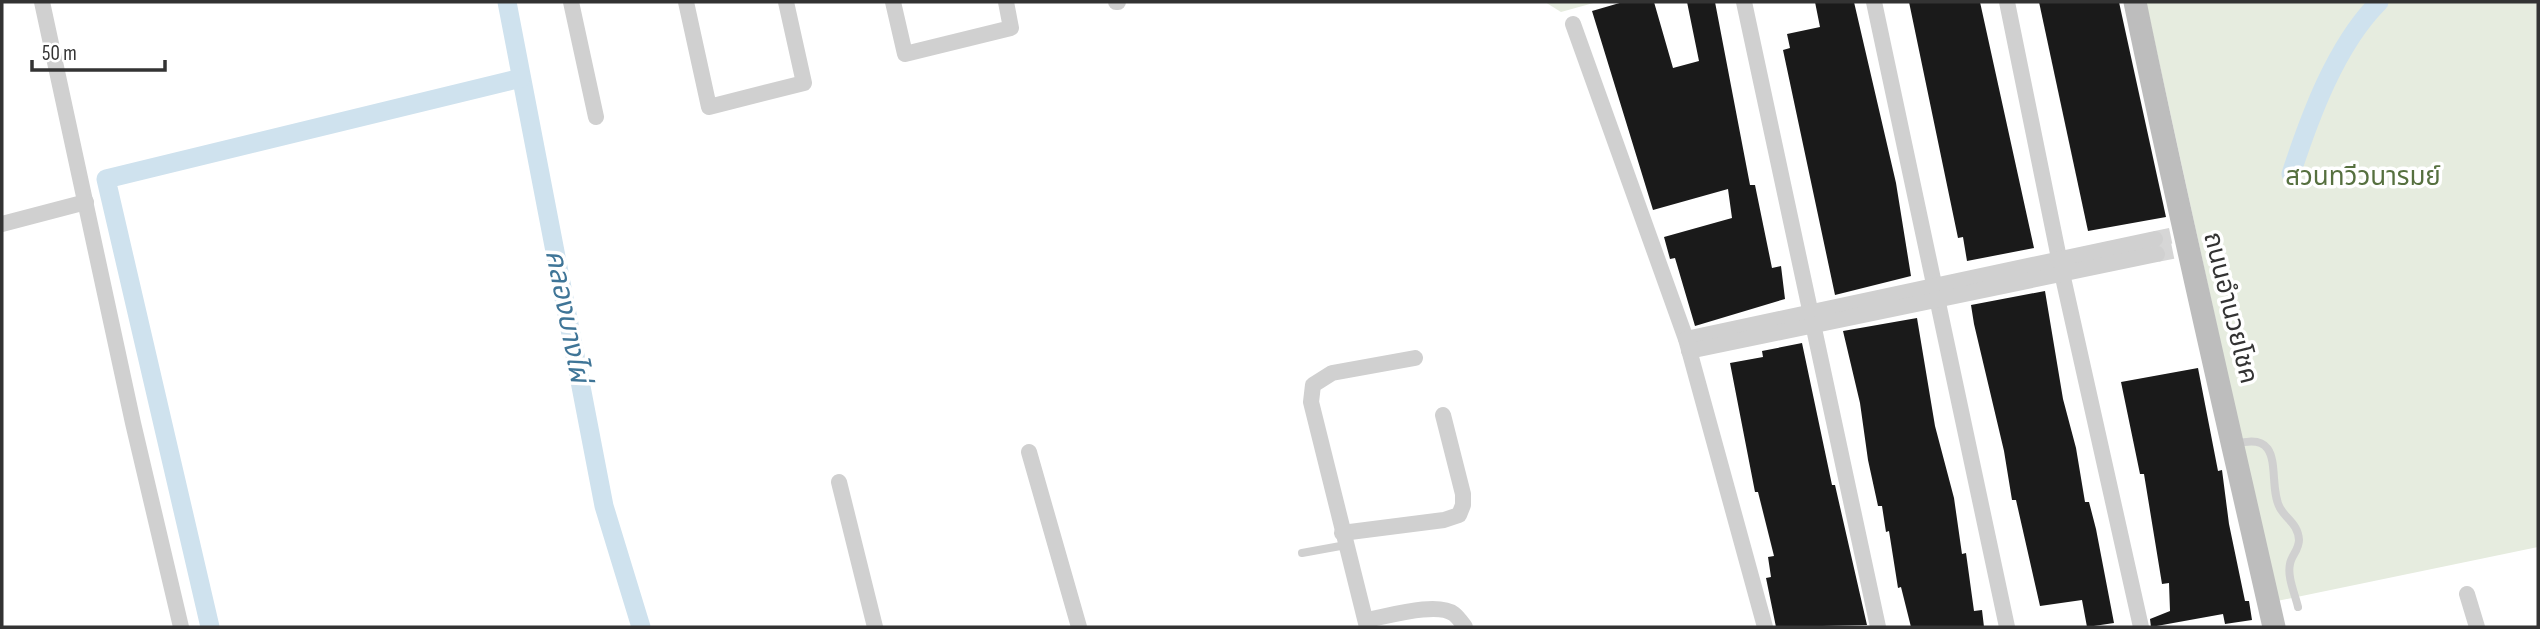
<svg xmlns="http://www.w3.org/2000/svg" width="2540" height="629" font-family="'Sofia Sans Condensed','Noto Sans Thai',sans-serif">
  <style>
    .green { fill: #e6ecdf }
    .lines { fill: none; stroke-linecap: round; stroke-linejoin: round }
    .canal { stroke: #cfe2ee; stroke-width: 19 }
    .building { fill: #1a1a1a }
    .street-tunnel { stroke: #d6d6d6; stroke-width: 16; stroke-dasharray: 16 8; stroke-linecap: butt }
    .lane { stroke: #d0d0d0; stroke-width: 8 }
    .street { stroke: #d0d0d0; stroke-width: 16 }
    .secondary { stroke: #bdbdbd; stroke-width: 23 }
    .labels { text-anchor: middle; dominant-baseline: central; stroke-width: 7; stroke-linejoin: round; paint-order: stroke }
    .park-label { font-size: 26px; fill: #56703f; stroke: #fff }
    .street-label { font-size: 26px; fill: #333; stroke: #fff }
    .water-label { font-size: 28px; font-style: italic; fill: #3f7597; stroke: #fff }
  </style>
  <rect width="100%" height="100%" fill="#fff"/>
  <g class="green">
    <polygon points="1545,2 1597,2 1561,12"/>
    <polygon points="2146,2 2538,2 2538,547 2277,601"/>
  </g>
  <g class="lines">
    <g class="canal">
      <polyline points="507,2 604,506 641,627"/>
      <path d="M 2291,174 C 2310,116 2336,45 2379,2"/>
      <polyline points="210,627 106,179 521,78"/>
    </g>
  </g>
  <g class="building">
    <polygon points="1623,2 1654,2 1673,68 1699,61 1687,2 1715,2 1750,185 1755,185 1772,268 1781,266 1785,299 1695,326 1675,258 1670,259 1664,237 1732,218 1728,189 1653,210 1592,11"/>
    <polygon points="1815,2 1854,2 1896,183 1911,276 1835,295 1783,50 1790,48 1787,34 1820,27"/>
    <polygon points="1909,2 1980,2 2034,248 1967,261 1963,237 1958,238"/>
    <polygon points="2039,2 2119,2 2166,217 2088,231"/>
    <polygon points="2045,291 2063,399 2076,448 2085,502 2089,502 2096,529 2114,623 2087,627 2082,600 2040,606 2016,500 2012,500 2004,451 1974,324 1971,305"/>
    <polygon points="1917,318 1935,426 1954,498 1962,554 1966,553 1974,611 1982,610 1984,627 1911,627 1901,587 1898,588 1889,531 1886,532 1882,506 1878,506 1868,460 1860,403 1843,331"/>
    <polygon points="1802,343 1832,485 1835,485 1867,625 1776,627 1766,578 1771,577 1768,557 1774,556 1758,492 1755,492 1730,363 1763,357 1762,351"/>
    <polygon points="2198,368 2218,471 2222,470 2229,524 2245,601 2249,601 2252,620 2225,624 2223,614 2151,627 2150,619 2170,611 2169,583 2162,584 2144,474 2140,474 2121,382"/>
  </g>
  <g class="lines">
    <g class="street-tunnel">
      <polyline points="2155,239 2174,235"/>
      <polyline points="2157,254 2177,250"/>
    </g>
    <g class="lane">
      <path d="M 2236,444 C 2288,429 2266,483 2280,508 C 2287,520 2298,524 2299,540 C 2299,550 2291,556 2290,564 C 2287,577 2295,594 2298,607"/>
      <polyline points="1302,553 1346,545"/>
    </g>
    <g class="street">
      <polyline points="42,2 133,423 181,627"/>
      <polyline points="571,2 596,117"/>
      <polyline points="686,2 709,107 804,83 786,2"/>
      <polyline points="893,2 905,54 1011,28 1006,2"/>
      <polyline points="1116,2 1118,2"/>
      <polyline points="1744,2 1878,627"/>
      <polyline points="1874,2 2007,627"/>
      <polyline points="2007,2 2062,273 2141,627"/>
      <polyline points="1573,24 1686,339 1765,627"/>
      <polyline points="2,224 86,202"/>
      <polyline points="1686,339 2155,239"/>
      <polyline points="1689,351 2157,254"/>
      <polyline points="1029,452 1079,627"/>
      <polyline points="839,482 875,627"/>
      <polyline points="1342,533 1444,520 1459,515 1463,505 1463,494 1443,415"/>
      <polyline points="2467,594 2477,627"/>
      <path d="M 1366,620 C 1386,617 1437,601 1454,614 C 1458,617 1462,623 1465,627"/>
      <polyline points="1367,627 1311,402 1313,385 1332,373 1415,358"/>
    </g>
    <path class="secondary" d="M 2135,2 C 2178,211 2227,419 2274,627"/>
  </g>
  <g class="labels">
    <g class="park-label">
      <text x="2363" y="177">สวนทวีวนารมย์</text>
    </g>
    <g class="street-label">
      <text transform="translate(2230 308) rotate(76)">ถนนอำนวยโชค</text>
    </g>
    <g class="water-label">
      <text transform="translate(567 316) rotate(79)">คลองบางไผ่</text>
    </g>
  </g>
  <rect width="2540" height="629" fill="none" stroke="#333333" stroke-width="7"/>
  <path d="M32 60v10h133v-10" fill="none" stroke="#333333" stroke-width="3.5"/>
  <text x="42" y="60" font-size="21" fill="#333333" stroke="#ffffff" stroke-width="5" paint-order="stroke">50 m</text>
</svg>
